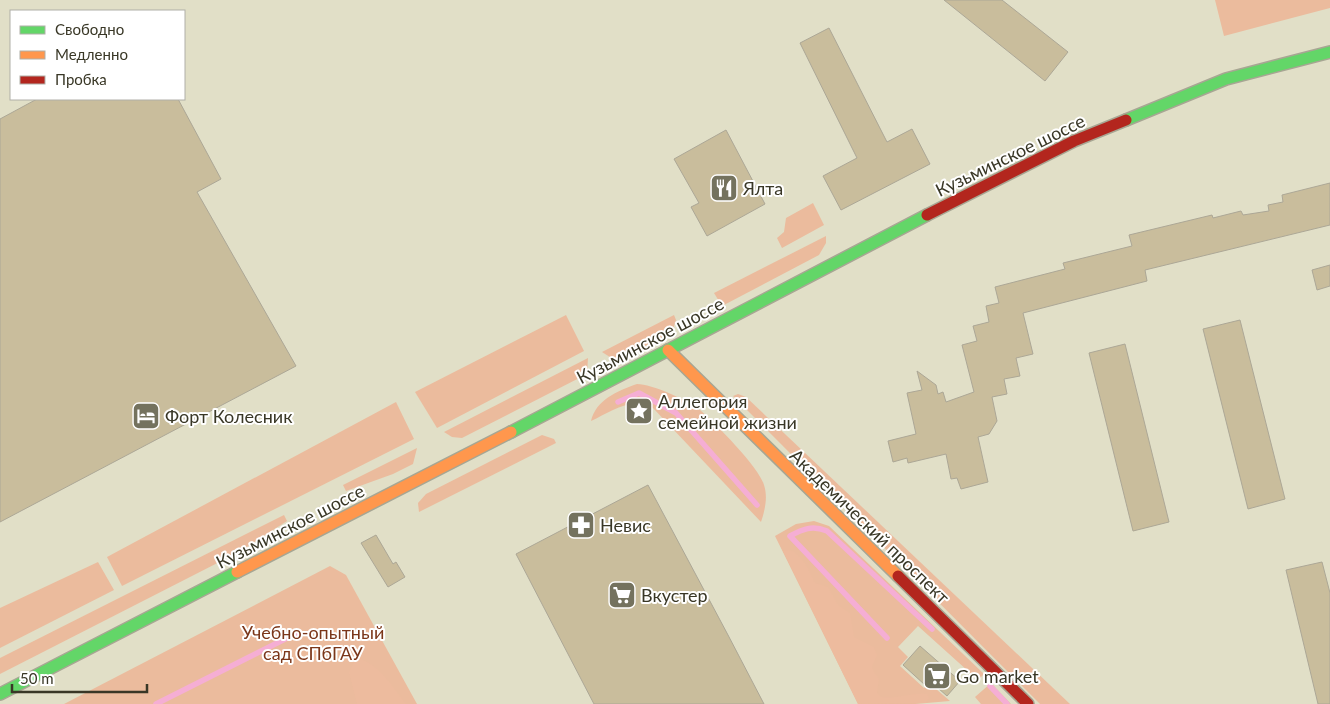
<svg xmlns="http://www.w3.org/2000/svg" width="1330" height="704" font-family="Lato,sans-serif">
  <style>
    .green { fill: #ebbb9d }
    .forest { fill: #edbb9e }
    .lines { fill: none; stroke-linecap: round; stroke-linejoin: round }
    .stream { stroke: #f5aed4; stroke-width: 5.5 }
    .building { fill: #c9bd9c; stroke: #aca796 }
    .fast-casing { stroke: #a7a693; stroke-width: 14 }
    .slow-casing { stroke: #a7a693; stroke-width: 14 }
    .jam-casing { stroke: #a7a693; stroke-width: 14 }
    .fast { stroke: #63d668; stroke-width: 11 }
    .slow { stroke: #ff974d; stroke-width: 11 }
    .jam { stroke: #b3261e; stroke-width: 11 }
    .labels { text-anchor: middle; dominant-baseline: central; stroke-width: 4; stroke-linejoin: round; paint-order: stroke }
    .street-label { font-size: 18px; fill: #393726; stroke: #fff }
    .poi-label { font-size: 18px; fill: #393726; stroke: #fff; text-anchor: start }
    .park-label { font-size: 18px; fill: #7b3619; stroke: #fff }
  </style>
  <rect width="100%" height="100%" fill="#e1dfc7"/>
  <g class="green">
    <polygon points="1215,0 1330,0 1330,8 1224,36"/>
    <polygon points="813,203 824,225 782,248 777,238 784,232 786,218"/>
    <polygon points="826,236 826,243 819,255 722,306 714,293"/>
    <polygon points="566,315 584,351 437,428 415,392"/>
    <polygon points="674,315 676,320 672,332 620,359 613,359 602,352"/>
    <polygon points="588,358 587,374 462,438 452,437 444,432"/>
    <path d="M 637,384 C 652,384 687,400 700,410 C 715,423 759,467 764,485 C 768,497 765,510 761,522 L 653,408 C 631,396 610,412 591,421 C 596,400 617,391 637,384 Z"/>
    <polygon points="738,394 746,397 1070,704 1040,704 733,396"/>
    <polygon points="396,402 414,439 122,586 107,557"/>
    <polygon points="542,435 554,439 556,443 419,512 418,503 426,494"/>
    <polygon points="417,448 413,464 393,474 346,491 343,485"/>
    <polygon points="284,515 287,521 239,552 0,674 0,658"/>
    <polygon points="814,521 829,526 984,674 978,680 918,626 898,647 908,657 900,666 924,688 929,683 950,701 915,704 858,704 775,536 796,524"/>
    <polygon points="98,562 114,590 0,648 0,608"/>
    <polygon points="330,566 346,575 417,704 64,704"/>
    <polygon points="991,683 1011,704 981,704 975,697"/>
  </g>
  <g class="forest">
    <path d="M 789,550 C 803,554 809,571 815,583 L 828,587 L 838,605 L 850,613 L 854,637 L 874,647 L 877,655 C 872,670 868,663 879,679 L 877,693 L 881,697 C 898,699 911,692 927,694 L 929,698 L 926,703 L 858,704 L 783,551 Z"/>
    <path d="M 361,659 C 381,667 393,687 406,704 L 357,704 L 349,672 L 354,662 Z"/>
  </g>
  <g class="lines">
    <g class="stream">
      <polyline points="618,402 639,393 676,413 757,505"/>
      <path d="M 887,638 L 790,536 C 803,529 812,525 827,531 L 932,629"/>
      <polyline points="990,686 1007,704"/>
      <polyline points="156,704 297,633"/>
    </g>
  </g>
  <g class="building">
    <polygon points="944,0 1002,0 1068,52 1045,81"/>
    <polygon points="829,28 887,142 912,129 930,164 841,210 823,176 857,158 800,43"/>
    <polygon points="37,99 178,99 221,179 197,192 296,366 0,522 0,119"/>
    <polygon points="726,130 765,204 707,236 691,207 699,203 674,159"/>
    <polygon points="1330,183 1330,225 1145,270 1147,281 1023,313 1033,354 1016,358 1020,376 1004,379 1007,394 992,397 997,421 989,434 978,437 988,482 961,489 957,478 951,479 946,454 908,463 907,458 893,462 888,441 916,434 907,393 922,390 917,371 936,385 938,394 943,392 946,402 974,392 962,345 977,341 973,326 989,322 986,306 999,303 995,287 1065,269 1063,263 1132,246 1129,235 1212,215 1213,218 1241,211 1243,215 1269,211 1268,205 1283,202 1282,195"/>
    <polygon points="1330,265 1330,286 1317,290 1312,270"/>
    <polygon points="1240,320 1285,499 1248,509 1203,329"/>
    <polygon points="1125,344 1169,522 1133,531 1089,353"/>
    <polygon points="648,485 728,635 764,704 594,704 516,554"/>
    <polygon points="376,535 393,564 396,562 405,577 388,587 361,543"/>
    <polygon points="1322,562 1330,593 1330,704 1318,704 1286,570"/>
    <polygon points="920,646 960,681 947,696 929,680 925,685 903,665"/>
  </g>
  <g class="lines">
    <g class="fast-casing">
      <g id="fast">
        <polyline points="1126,120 1226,79 1330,52"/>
        <polyline points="511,432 927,215"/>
        <polyline points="0,694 237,572"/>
      </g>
    </g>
    <g class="slow-casing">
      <g id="slow">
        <polyline points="668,350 898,576"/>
        <polyline points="237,572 511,432"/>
      </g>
    </g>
    <g class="jam-casing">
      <g id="jam">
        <polyline points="927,215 1074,141 1126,120"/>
        <polyline points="898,576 1028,704"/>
      </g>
    </g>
    <use href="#fast" class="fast"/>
    <use href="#slow" class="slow"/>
    <use href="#jam" class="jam"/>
  </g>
  <defs>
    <g id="restaurant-square" transform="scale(1.4375)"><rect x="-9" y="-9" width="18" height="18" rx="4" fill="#74725e" stroke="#fff"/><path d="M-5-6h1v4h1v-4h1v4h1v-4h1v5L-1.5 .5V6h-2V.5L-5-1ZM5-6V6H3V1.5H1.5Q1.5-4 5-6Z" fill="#fff"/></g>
    <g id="sight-square" transform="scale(1.4375)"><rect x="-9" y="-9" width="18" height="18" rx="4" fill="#74725e" stroke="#fff"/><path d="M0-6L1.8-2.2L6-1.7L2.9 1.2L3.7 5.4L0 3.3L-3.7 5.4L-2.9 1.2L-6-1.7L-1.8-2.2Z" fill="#fff"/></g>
    <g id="hotel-square" transform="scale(1.4375)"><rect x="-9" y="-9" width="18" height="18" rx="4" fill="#74725e" stroke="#fff"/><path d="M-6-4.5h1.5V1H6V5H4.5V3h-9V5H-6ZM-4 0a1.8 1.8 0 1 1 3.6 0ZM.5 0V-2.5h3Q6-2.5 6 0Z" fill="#fff"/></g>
    <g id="pharmacy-square" transform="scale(1.4375)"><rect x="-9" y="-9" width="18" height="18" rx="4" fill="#74725e" stroke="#fff"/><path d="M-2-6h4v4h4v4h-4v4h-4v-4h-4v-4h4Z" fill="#fff"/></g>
    <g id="supermarket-square" transform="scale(1.4375)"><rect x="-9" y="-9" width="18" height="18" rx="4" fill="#74725e" stroke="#fff"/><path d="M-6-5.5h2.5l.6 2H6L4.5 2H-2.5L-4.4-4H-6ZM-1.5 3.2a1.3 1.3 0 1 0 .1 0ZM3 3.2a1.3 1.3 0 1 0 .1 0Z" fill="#fff"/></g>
  </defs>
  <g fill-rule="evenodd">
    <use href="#restaurant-square" x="724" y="188"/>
    <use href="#sight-square" x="639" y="411"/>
    <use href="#hotel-square" x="146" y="416"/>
    <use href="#pharmacy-square" x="581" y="525"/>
    <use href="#supermarket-square" x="622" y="595"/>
    <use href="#supermarket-square" x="937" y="676"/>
  </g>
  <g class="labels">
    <g class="street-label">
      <text transform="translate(1010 155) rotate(-26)">Кузьминское шоссе</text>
      <text transform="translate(650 340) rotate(-28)">Кузьминское шоссе</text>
      <text transform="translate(290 526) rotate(-27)">Кузьминское шоссе</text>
      <text transform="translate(870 526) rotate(44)">Академический проспект</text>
    </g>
    <g class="poi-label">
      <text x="743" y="188">Ялта</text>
      <text x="658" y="401">Аллегория<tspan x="658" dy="21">семейной жизни</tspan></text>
      <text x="165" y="416">Форт Колесник</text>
      <text x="600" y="525">Невис</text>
      <text x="641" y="595">Вкустер</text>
      <text x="956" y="676">Go market</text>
    </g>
    <g class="park-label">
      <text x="313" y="632">Учебно-опытный<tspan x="313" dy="21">сад СПбГАУ</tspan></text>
    </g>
  </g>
  <rect x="10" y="10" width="175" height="90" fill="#ffffff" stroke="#b0afa8"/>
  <rect x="20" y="26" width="25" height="8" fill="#63d668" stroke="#b0afa8"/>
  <text x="55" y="35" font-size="15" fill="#393726">Свободно</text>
  <rect x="20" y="51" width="25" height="8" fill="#ff974d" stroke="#b0afa8"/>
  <text x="55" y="60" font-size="15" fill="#393726">Медленно</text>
  <rect x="20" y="76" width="25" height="8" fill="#b3261e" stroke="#b0afa8"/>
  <text x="55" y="85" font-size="15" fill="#393726">Пробка</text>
  <path d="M12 684v8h135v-8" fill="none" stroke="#393726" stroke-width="2.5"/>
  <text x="20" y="684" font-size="15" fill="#393726" stroke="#ffffff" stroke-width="4" paint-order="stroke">50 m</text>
</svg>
